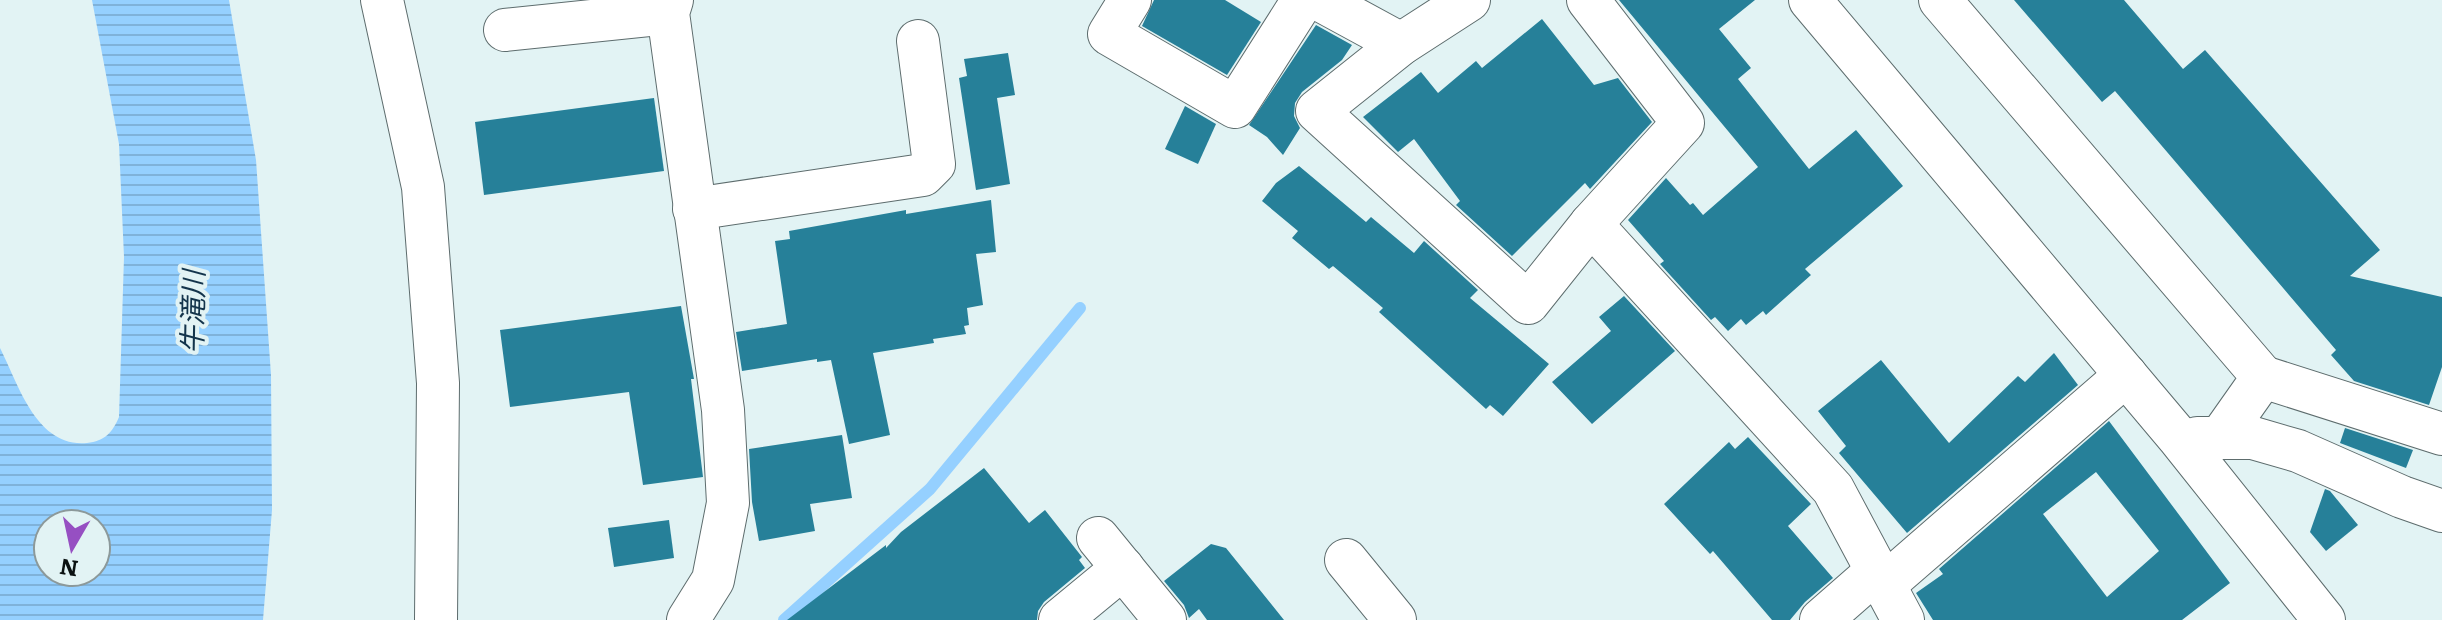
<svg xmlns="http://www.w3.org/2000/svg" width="2442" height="620" font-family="Literata,'Noto Sans JP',serif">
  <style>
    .water { fill: url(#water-rules); fill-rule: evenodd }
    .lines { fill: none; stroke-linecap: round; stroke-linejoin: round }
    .stream { stroke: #95d0ff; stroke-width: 12 }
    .building { fill: #268099; fill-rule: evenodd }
    .minor-casing { stroke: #5d6c6d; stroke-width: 44 }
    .minor { stroke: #fff; stroke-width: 42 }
    .labels { text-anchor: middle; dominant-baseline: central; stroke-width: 8; stroke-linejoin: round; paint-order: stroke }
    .water-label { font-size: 28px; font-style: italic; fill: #13344b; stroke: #e2f3f4 }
  </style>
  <defs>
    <pattern id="water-rules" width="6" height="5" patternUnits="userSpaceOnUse" patternTransform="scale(2)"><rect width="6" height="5" fill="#95d0ff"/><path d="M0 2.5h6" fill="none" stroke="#7fb2da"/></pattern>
  </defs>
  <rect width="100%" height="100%" fill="#e2f3f4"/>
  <path class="water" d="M 92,0 L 229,0 L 256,160 L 271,375 L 272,510 L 263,620 L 0,620 L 0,348 C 18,383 36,448 87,443 C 105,441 112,433 119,417 L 124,257 L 119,144 ZM 48,524 L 96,524 L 96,572 L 48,572 Z"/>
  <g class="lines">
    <polyline class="stream" points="784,620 930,489 1080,308"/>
  </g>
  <g class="building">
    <polygon points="1154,0 1225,0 1261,22 1227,75 1142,26"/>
    <polygon points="1619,0 1755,0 1719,29 1751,68 1738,79 1809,169 1856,130 1903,186 1805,269 1811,275 1766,315 1763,311 1746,325 1741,319 1728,331 1715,317 1711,320 1660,264 1664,261 1628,220 1666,178 1690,205 1693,203 1703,215 1758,167"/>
    <polygon points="2014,0 2124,0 2183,69 2205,50 2380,250 2350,276 2442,297 2442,367 2429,405 2354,381 2331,355 2336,350 2115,91 2102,102"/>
    <polygon points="1542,19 1594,85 1618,78 1652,122 1590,189 1585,183 1512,256 1456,205 1460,201 1414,139 1398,152 1363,117 1421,72 1438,93 1476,61 1482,68"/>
    <polygon points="1316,25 1352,45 1342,60 1302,92 1295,103 1294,116 1300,128 1283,155 1267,137 1249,125"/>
    <polygon points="1008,53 1015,95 997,98 1010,184 976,190 959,78 967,76 964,59"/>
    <polygon points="654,98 664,171 484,195 475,122"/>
    <polygon points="1185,106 1216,124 1198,164 1165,149"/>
    <polygon points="1299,166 1366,222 1371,217 1414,253 1424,241 1478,290 1470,298 1549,364 1503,416 1490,405 1486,409 1379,312 1383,308 1333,266 1329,269 1292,238 1298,231 1262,201 1276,183"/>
    <polygon points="991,200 996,252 976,254 983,305 967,308 969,325 964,326 966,334 933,339 934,343 873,353 890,435 849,444 831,360 817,362 817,359 742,371 736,332 787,324 775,241 790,239 789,231 906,210 906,214"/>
    <polygon points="1624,296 1675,351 1592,424 1552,382 1611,331 1599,317"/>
    <polygon points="681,306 694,379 691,379 703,477 643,485 629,392 510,407 500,330"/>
    <polygon points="2054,353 2078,385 1907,533 1839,453 1846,446 1818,411 1881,360 1949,443 2018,376 2025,382"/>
    <path d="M 2109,421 L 2230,583 L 2182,620 L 1933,620 L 1916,593 L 1943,574 L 1939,569 ZM 2096,472 L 2159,551 L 2107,597 L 2043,514 Z"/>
    <polygon points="2345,428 2413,450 2406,468 2340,443"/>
    <polygon points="842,435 852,498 810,504 815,531 759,541 752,502 749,449"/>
    <polygon points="1748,437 1811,504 1788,526 1833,578 1805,602 1790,620 1772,620 1713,551 1710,554 1664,504 1729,442 1735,449"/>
    <polygon points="984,468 1029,523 1045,510 1082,557 1079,560 1085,568 1044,602 1038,611 1037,620 787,620 886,545 886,548 901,532"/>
    <polygon points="2325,489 2330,491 2358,525 2326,551 2310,532"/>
    <polygon points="669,520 674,558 614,567 608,528"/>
    <polygon points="1211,544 1226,548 1284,620 1207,620 1199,609 1189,618 1184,605 1164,581"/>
  </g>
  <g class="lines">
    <g class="minor-casing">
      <g id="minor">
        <polyline points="382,0 423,187 438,383 436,620"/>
        <polyline points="672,0 668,13 723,410 728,503 713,580 688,620"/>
        <polyline points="1130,0 1109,34 1235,107 1303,0"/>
        <polyline points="1320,0 1401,44"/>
        <polyline points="1469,0 1401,44 1317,111 1528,303 1591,224 1683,123 1588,0"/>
        <polyline points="1810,0 2178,437 2324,620"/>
        <polyline points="1940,0 2263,377 2220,438"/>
        <polyline points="505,30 668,13"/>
        <polyline points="694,209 923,175 934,164 918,41"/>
        <polyline points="1591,224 1833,489 1903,620"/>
        <polyline points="2263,377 2442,434"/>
        <polyline points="2197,438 2253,438 2298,451 2402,497 2442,511"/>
        <polyline points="1098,538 1165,620"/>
        <polyline points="1346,560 1395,620"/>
        <polyline points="1884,585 2126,375"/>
        <polyline points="1060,620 1123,568"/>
        <polyline points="1821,620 1877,571"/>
      </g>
    </g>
    <use href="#minor" class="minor"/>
  </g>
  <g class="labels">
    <g class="water-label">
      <text transform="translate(191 312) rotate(-89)">牛滝川</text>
    </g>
  </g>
  <g transform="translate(72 548) rotate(189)"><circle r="38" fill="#e2f3f4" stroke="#8c999a" stroke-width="2"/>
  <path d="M0-6L14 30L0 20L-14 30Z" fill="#964fc2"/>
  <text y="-12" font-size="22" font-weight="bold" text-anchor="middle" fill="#0b1212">N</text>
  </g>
</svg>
